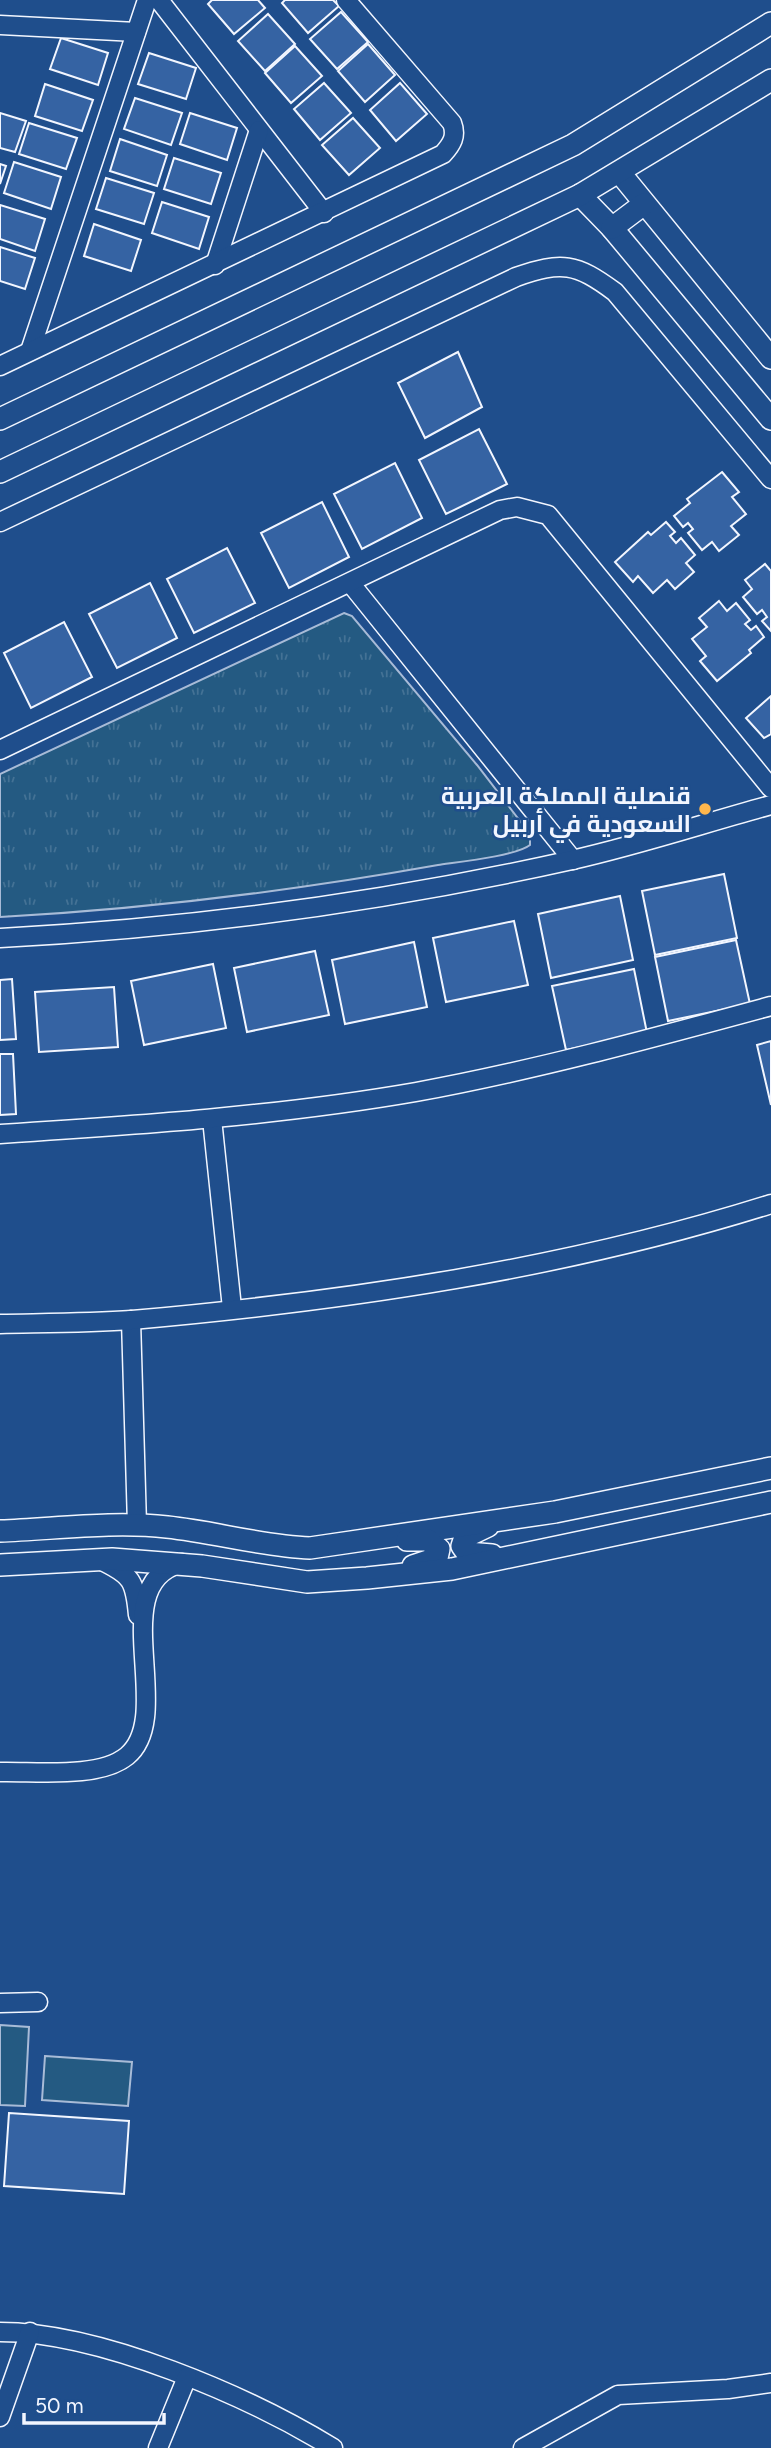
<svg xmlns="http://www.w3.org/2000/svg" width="771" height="2448" font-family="Figtree,Cairo,sans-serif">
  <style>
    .park { fill: url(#park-tufts); stroke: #a8bbd7; stroke-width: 2 }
    .pitch { fill: #245a82; stroke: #a8bbd7; stroke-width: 2 }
    .building { fill: #3563a3; stroke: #f2f6ff; stroke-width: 2 }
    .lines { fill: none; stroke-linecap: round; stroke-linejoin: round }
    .minor-casing { stroke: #f2f6ff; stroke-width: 21 }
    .tertiary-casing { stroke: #f2f6ff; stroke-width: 24 }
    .minor { stroke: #1f4e8c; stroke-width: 18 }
    .tertiary { stroke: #1f4e8c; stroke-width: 21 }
    .poi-dot { fill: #ffb74d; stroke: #1f4e8c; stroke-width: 2.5 }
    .labels { text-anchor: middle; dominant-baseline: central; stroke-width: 5; stroke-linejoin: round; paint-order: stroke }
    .poi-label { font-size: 24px; font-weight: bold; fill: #f2f6ff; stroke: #1f4e8c; text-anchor: end }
  </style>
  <defs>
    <pattern id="park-tufts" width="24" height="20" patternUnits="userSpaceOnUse" patternTransform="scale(1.75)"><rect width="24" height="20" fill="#245a82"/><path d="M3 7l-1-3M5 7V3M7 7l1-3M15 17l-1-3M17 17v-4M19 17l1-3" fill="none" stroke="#447295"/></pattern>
  </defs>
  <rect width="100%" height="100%" fill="#1f4e8c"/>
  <path class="park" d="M 344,613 L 352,616 L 477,765 L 530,834 L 530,845 C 516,856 458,862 438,865 C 292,891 147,909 0,917 L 0,774 Z"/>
  <g class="pitch">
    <polygon points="0,2025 29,2027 25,2106 0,2105"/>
    <polygon points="45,2056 132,2062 128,2106 42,2100"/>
  </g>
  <g class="building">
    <polygon points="212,0 258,0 265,8 234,34 208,4"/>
    <polygon points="285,0 333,0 339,6 308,33 282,3"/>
    <polygon points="341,12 368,42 337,69 310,39"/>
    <polygon points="268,14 295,44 265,71 238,41"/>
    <polygon points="61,38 108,53 98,85 50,69"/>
    <polygon points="368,44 395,75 365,102 338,71"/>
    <polygon points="295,46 322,76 291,103 265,73"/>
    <polygon points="149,53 196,68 186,99 138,84"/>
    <polygon points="324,83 351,113 320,140 294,109"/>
    <polygon points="400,83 427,114 396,141 370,110"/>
    <polygon points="45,84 93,100 82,131 35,116"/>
    <polygon points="135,98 182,113 171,145 124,129"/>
    <polygon points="0,113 26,121 15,152 0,148"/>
    <polygon points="190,113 237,128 227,160 180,144"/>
    <polygon points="353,118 380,148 349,175 322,145"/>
    <polygon points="29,123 77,138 66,169 19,154"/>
    <polygon points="120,139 167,155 157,186 110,171"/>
    <polygon points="174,158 221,173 211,204 164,189"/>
    <polygon points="14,162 61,177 51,209 4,193"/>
    <polygon points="0,164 6,166 0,184"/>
    <polygon points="106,178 154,193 144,224 96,209"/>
    <polygon points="162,202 209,217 199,249 152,233"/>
    <polygon points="0,205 45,219 35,251 0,239"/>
    <polygon points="94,224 141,240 131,271 84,256"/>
    <polygon points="0,247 35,258 25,289 0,281"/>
    <polygon points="458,352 482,407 425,438 398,383"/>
    <polygon points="479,429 507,484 446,514 419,460"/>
    <polygon points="395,463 422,518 362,549 334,494"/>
    <polygon points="722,472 739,492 732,497 746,514 731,526 739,535 719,551 712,542 702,550 688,533 693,529 688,523 683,527 674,516 690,503 687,499"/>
    <polygon points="322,502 349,557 289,588 261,533"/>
    <polygon points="666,522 675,532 670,536 676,543 681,538 695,555 686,563 694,572 675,589 667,580 653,593 638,576 633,582 615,562 648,532 651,535"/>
    <polygon points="227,548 255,603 194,633 167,579"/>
    <polygon points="765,564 771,571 771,631 762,621 767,617 762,610 757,614 743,597 752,589 745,580"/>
    <polygon points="150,583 177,638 117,668 89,614"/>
    <polygon points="719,601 727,611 736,603 750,620 745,624 751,630 756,626 764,637 749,650 751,653 717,681 700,661 706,656 692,639 707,627 699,618"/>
    <polygon points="64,622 92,677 31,708 4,653"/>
    <polygon points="771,696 771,734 764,738 746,718"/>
    <polygon points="724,874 737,938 655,955 642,891"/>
    <polygon points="620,896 633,960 551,978 538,914"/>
    <polygon points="514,921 528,985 446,1002 433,938"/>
    <polygon points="736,940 750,1004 668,1021 655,957"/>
    <polygon points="414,942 427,1007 345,1024 332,960"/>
    <polygon points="315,951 329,1015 247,1032 234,968"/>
    <polygon points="213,964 226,1028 144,1045 131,981"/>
    <polygon points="634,969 647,1033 566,1050 552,986"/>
    <polygon points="12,979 16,1039 0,1040 0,980"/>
    <polygon points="114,987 118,1047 39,1052 35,992"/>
    <polygon points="771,1041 771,1105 757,1045"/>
    <polygon points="0,1054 13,1054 16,1114 0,1115"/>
    <polygon points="9,2113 129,2121 124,2194 4,2186"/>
  </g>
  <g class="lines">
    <g class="minor-casing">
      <g id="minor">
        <polyline points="159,0 324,213"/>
        <polyline points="0,25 136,32"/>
        <polyline points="215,265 259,130"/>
        <polyline points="30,351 147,0"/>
        <path d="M 0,366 L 443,154 C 452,144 457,136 452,123 L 346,0"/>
        <path d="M 0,522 L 516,277 C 562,261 576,263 615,292 L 771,479"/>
        <polyline points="351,584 573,860"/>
        <polyline points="0,750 500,510 517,507 548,515 771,788"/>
        <path d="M 0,938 C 192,928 384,902 572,860 C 639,845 705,823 771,805"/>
        <polyline points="212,1119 232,1308"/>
        <path d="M 0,1134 C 139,1125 278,1116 416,1092 C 536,1070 653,1038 771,1006"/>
        <polyline points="131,1320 137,1525"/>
        <path d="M 0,1324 C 44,1323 88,1323 132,1320 C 347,1301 565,1269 771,1204"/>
        <path d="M 100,1560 C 132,1575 135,1581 138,1615"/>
        <path d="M 0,1772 C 35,1771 99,1779 127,1756 C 177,1715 103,1583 182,1563"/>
        <polyline points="0,2003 38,2002"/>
        <path d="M 0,2332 C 100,2332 248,2396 333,2448"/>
        <polyline points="0,2417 30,2332"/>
        <polyline points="158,2448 187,2377"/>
        <polyline points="523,2448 618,2395 728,2389 771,2383"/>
      </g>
    </g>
    <g class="tertiary-casing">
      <g id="tertiary">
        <polyline points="620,173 771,358"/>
        <polyline points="580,195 612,228 771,419"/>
        <polyline points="612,228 644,204"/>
        <polyline points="0,419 573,145 771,23"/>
        <polyline points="0,472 580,195 771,80"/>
        <polyline points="488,1526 465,1537 462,1546 467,1553 492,1555"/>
        <path d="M 0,1531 C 55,1529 112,1521 167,1527 C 215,1532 261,1546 310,1548 L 555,1512 L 771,1468"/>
        <polyline points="407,1540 428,1540 439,1549 437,1558 413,1566"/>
        <polyline points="0,1565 112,1559 202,1566 307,1582 367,1578 452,1569 771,1502"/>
      </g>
    </g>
    <use href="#minor" class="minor"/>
    <use href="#tertiary" class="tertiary"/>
  </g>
  <circle class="poi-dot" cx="705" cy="809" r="7"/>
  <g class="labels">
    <g class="poi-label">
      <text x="691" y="795">قنصلية المملكة العربية<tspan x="691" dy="28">السعودية في أربيل</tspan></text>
    </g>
  </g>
  <path d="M24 2413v10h140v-10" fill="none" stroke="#f2f6ff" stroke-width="3.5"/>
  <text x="35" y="2413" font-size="21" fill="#f2f6ff" stroke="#1f4e8c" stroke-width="5" paint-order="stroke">50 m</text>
</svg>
